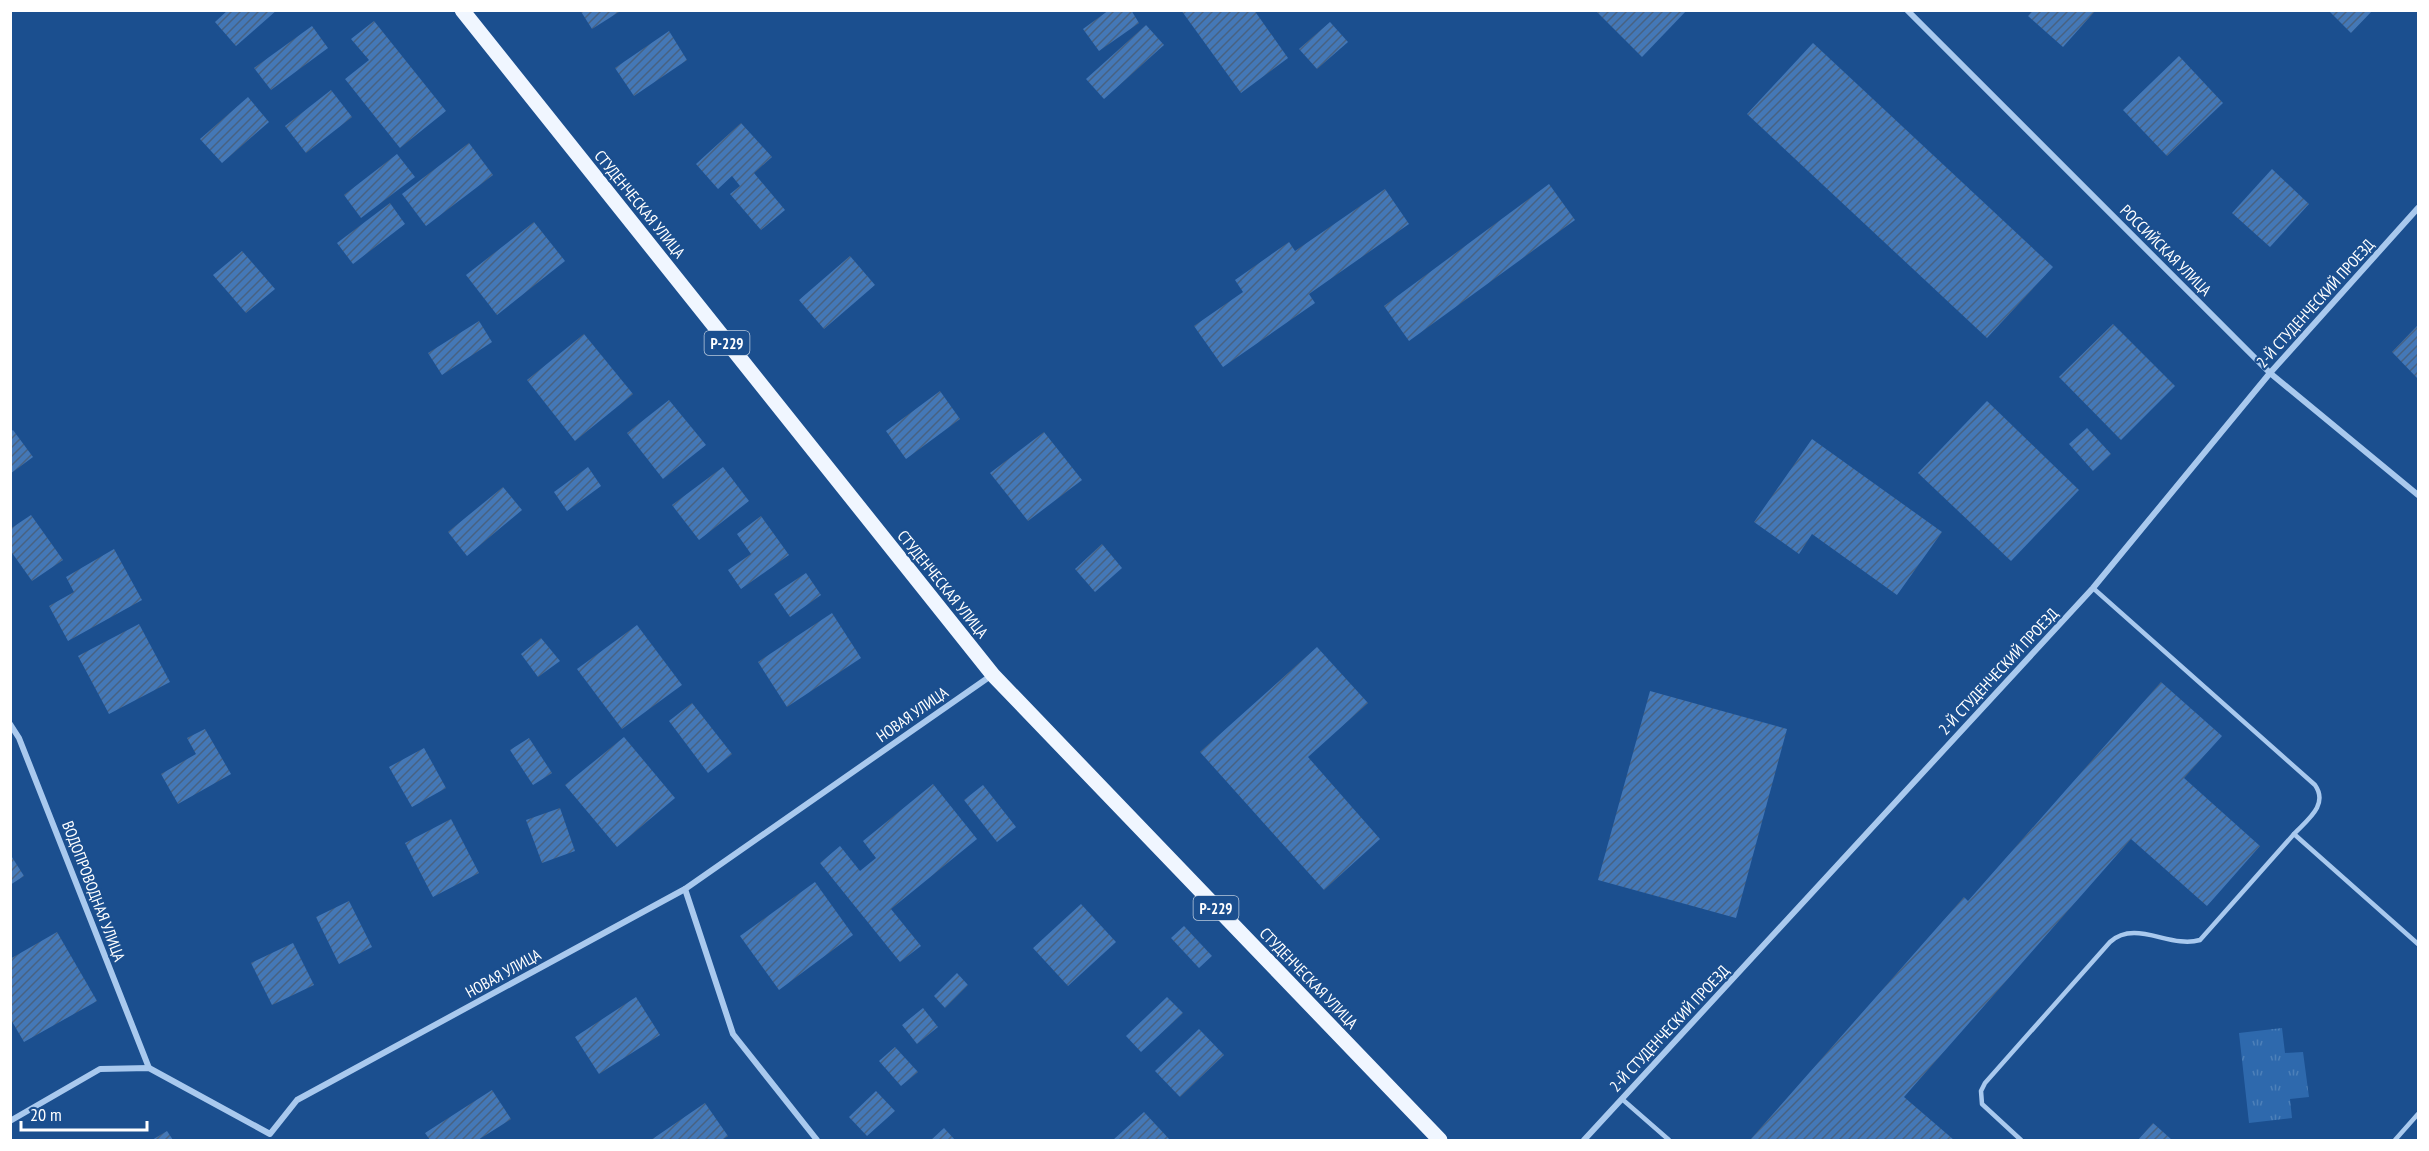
<svg xmlns="http://www.w3.org/2000/svg" width="2429" height="1151" font-family="'PT Sans Narrow',sans-serif">
  <style>
    .park { fill: url(#park-tufts) }
    .building { fill: url(#building-hatch) }
    .lines { fill: none; stroke-linecap: round; stroke-linejoin: round }
    .lane { stroke: #a9c9ee; stroke-width: 4.5 }
    .street { stroke: #a9c9ee; stroke-width: 6 }
    .primary { stroke: #f0f6ff; stroke-width: 15 }
    .labels { text-anchor: middle; dominant-baseline: central; stroke-width: 4.5; stroke-linejoin: round; paint-order: stroke }
    .shield { fill: #1b4f8f; stroke: #bbcadd; stroke-width: 1.5 }
    .shield-label { font-size: 15px; font-weight: bold; fill: #fff }
    .street-label { font-size: 16px; fill: #fff; stroke: #1b4f8f }
  </style>
  <defs>
    <pattern id="park-tufts" width="24" height="20" patternUnits="userSpaceOnUse" patternTransform="scale(1.5)"><rect width="24" height="20" fill="#2e69ad"/><path d="M3 7l-1-3M5 7V3M7 7l1-3M15 17l-1-3M17 17v-4M19 17l1-3" fill="none" stroke="#4d80b9"/></pattern>
    <pattern id="building-hatch" width="6" height="6" patternUnits="userSpaceOnUse" patternTransform="scale(1.5)"><rect width="6" height="6" fill="#4478b7"/><path d="M-1 1l2-2M0 6l6-6M5 7l2-2" fill="none" stroke="#486282"/></pattern>
  </defs>
  <rect width="100%" height="100%" fill="#1b4f8f"/>
  <polygon class="park" points="2282,1028 2285,1053 2303,1052 2309,1097 2290,1099 2292,1118 2249,1123 2239,1033"/>
  <g class="building">
    <polygon points="228,10 277,10 236,46 215,22"/>
    <polygon points="580,10 622,10 592,29"/>
    <polygon points="1109,10 1131,10 1139,23 1099,51 1083,29"/>
    <polygon points="1181,10 1254,10 1288,58 1241,93"/>
    <polygon points="1595,10 1687,10 1642,57"/>
    <polygon points="2033,10 2096,10 2063,47 2028,16"/>
    <polygon points="2328,10 2373,10 2351,33"/>
    <polygon points="374,21 446,111 400,148 345,79 369,60 351,39"/>
    <polygon points="1330,22 1348,42 1317,69 1299,49"/>
    <polygon points="1146,25 1164,45 1104,99 1086,79"/>
    <polygon points="312,26 328,48 271,90 254,68"/>
    <polygon points="669,31 687,60 634,96 615,68"/>
    <polygon points="1813,43 2053,267 1987,338 1747,114"/>
    <polygon points="2179,56 2223,103 2167,156 2123,110"/>
    <polygon points="331,90 352,117 306,153 285,126"/>
    <polygon points="248,97 269,122 222,163 200,139"/>
    <polygon points="741,123 772,157 754,173 785,210 761,230 730,194 740,186 732,176 718,189 696,164"/>
    <polygon points="469,143 493,175 426,226 402,194"/>
    <polygon points="397,154 415,177 361,218 344,195"/>
    <polygon points="2272,169 2309,204 2270,247 2232,213"/>
    <polygon points="1549,184 1575,220 1409,341 1384,306"/>
    <polygon points="1385,189 1409,224 1309,294 1315,303 1223,367 1194,326 1243,292 1235,280 1289,242 1295,251"/>
    <polygon points="390,203 405,224 353,264 337,243"/>
    <polygon points="534,222 565,261 497,315 466,275"/>
    <polygon points="242,251 275,289 246,313 213,275"/>
    <polygon points="850,256 875,285 824,329 799,300"/>
    <polygon points="479,321 492,342 442,375 428,353"/>
    <polygon points="2113,324 2175,386 2121,440 2059,377"/>
    <polygon points="2418,325 2418,379 2392,352"/>
    <polygon points="584,334 633,394 575,441 527,380"/>
    <polygon points="940,391 960,419 906,459 886,431"/>
    <polygon points="669,400 706,445 663,479 627,433"/>
    <polygon points="1987,401 2079,490 2011,561 1918,473"/>
    <polygon points="2087,428 2111,454 2093,471 2069,444"/>
    <polygon points="13,430 33,457 10,474 10,432"/>
    <polygon points="1044,432 1082,480 1028,521 990,473"/>
    <polygon points="1812,439 1942,532 1897,595 1812,534 1799,554 1754,522"/>
    <polygon points="588,467 601,486 567,511 554,492"/>
    <polygon points="723,467 749,501 699,540 672,505"/>
    <polygon points="503,487 522,510 467,556 448,532"/>
    <polygon points="31,515 63,560 32,581 10,550 10,529"/>
    <polygon points="761,516 789,555 741,589 728,570 751,554 737,534"/>
    <polygon points="1102,544 1122,568 1095,592 1075,569"/>
    <polygon points="114,549 142,600 68,641 49,606 74,592 66,577"/>
    <polygon points="806,573 821,595 790,617 774,594"/>
    <polygon points="832,613 861,658 787,707 758,662"/>
    <polygon points="139,624 170,682 109,714 78,656"/>
    <polygon points="637,625 682,685 622,729 577,669"/>
    <polygon points="541,638 560,661 538,677 521,654"/>
    <polygon points="1317,647 1368,703 1308,757 1380,839 1324,890 1200,752"/>
    <polygon points="2161,682 2222,736 2184,778 2260,846 2207,906 2131,839 1904,1097 1954,1140 1750,1140 1964,897 1968,901"/>
    <polygon points="1650,691 1787,729 1736,918 1598,880"/>
    <polygon points="692,703 732,754 708,773 669,721"/>
    <polygon points="205,729 231,774 178,804 161,774 196,754 187,738"/>
    <polygon points="624,737 675,798 617,847 565,785"/>
    <polygon points="529,738 552,773 533,785 510,750"/>
    <polygon points="424,748 446,788 412,807 389,767"/>
    <polygon points="933,784 977,839 891,909 921,946 900,962 820,863 840,846 860,871 876,858 863,841"/>
    <polygon points="983,785 1016,827 997,842 964,800"/>
    <polygon points="560,808 575,851 542,863 526,820"/>
    <polygon points="451,819 479,873 433,897 405,843"/>
    <polygon points="10,854 24,876 10,885"/>
    <polygon points="815,882 853,935 779,990 740,936"/>
    <polygon points="349,901 372,947 339,964 316,917"/>
    <polygon points="1081,904 1116,942 1068,986 1033,948"/>
    <polygon points="1184,926 1212,956 1199,968 1171,938"/>
    <polygon points="57,932 97,1001 24,1042 10,1018 10,959"/>
    <polygon points="293,943 314,985 272,1005 251,963"/>
    <polygon points="957,973 968,985 945,1008 934,996"/>
    <polygon points="636,997 660,1035 599,1074 575,1037"/>
    <polygon points="1167,997 1183,1013 1141,1052 1126,1036"/>
    <polygon points="923,1008 938,1027 917,1044 902,1025"/>
    <polygon points="1199,1029 1224,1055 1180,1097 1155,1071"/>
    <polygon points="895,1047 918,1072 901,1086 879,1061"/>
    <polygon points="492,1090 511,1119 478,1140 430,1140 425,1133"/>
    <polygon points="876,1091 895,1111 867,1136 849,1117"/>
    <polygon points="705,1103 728,1136 722,1140 651,1140"/>
    <polygon points="1144,1112 1170,1140 1113,1140"/>
    <polygon points="2153,1123 2172,1140 2138,1140"/>
    <polygon points="944,1128 955,1140 931,1140"/>
    <polygon points="167,1131 173,1140 152,1140"/>
  </g>
  <g class="lines">
    <g class="lane">
      <path d="M 2093,588 L 2315,785 C 2329,805 2307,820 2294,834"/>
      <polyline points="1622,1099 1669,1140"/>
      <path d="M 2021,1140 L 1982,1104 L 1981,1091 L 1985,1083 L 2110,942 C 2136,919 2170,949 2200,940 L 2294,834 L 2418,944"/>
      <polyline points="2395,1140 2418,1114"/>
    </g>
    <g class="street">
      <polyline points="1907,10 2270,373 2418,495"/>
      <polyline points="10,724 19,738 149,1068"/>
      <polyline points="685,889 733,1034 817,1140"/>
      <polyline points="10,1121 100,1069 149,1068 270,1134 297,1100 685,889 992,675"/>
      <polyline points="1584,1140 2093,588 2270,373 2418,208"/>
    </g>
    <polyline class="primary" points="462,10 993,675 1440,1140"/>
  </g>
  <g class="labels">
    <g class="shield">
      <rect x="704.5" y="331" width="45" height="24" rx="4.5"/>
      <rect x="1193.5" y="896" width="45" height="24" rx="4.5"/>
    </g>
    <g class="shield-label">
      <text x="727" y="343">Р-229</text>
      <text x="1216" y="908">Р-229</text>
    </g>
    <g class="street-label">
      <text transform="translate(640 204) rotate(51)">СТУДЕНЧЕСКАЯ УЛИЦА</text>
      <text transform="translate(2166 250) rotate(45)">РОССИЙСКАЯ УЛИЦА</text>
      <text transform="translate(2315 303) rotate(-48)">2-Й СТУДЕНЧЕСКИЙ ПРОЕЗД</text>
      <text transform="translate(943 584) rotate(51)">СТУДЕНЧЕСКАЯ УЛИЦА</text>
      <text transform="translate(1998 671) rotate(-47)">2-Й СТУДЕНЧЕСКИЙ ПРОЕЗД</text>
      <text transform="translate(912 714) rotate(-35)">НОВАЯ УЛИЦА</text>
      <text transform="translate(94 891) rotate(69)">ВОДОПРОВОДНАЯ УЛИЦА</text>
      <text transform="translate(503 973) rotate(-29)">НОВАЯ УЛИЦА</text>
      <text transform="translate(1309 978) rotate(46)">СТУДЕНЧЕСКАЯ УЛИЦА</text>
      <text transform="translate(1669 1028) rotate(-47)">2-Й СТУДЕНЧЕСКИЙ ПРОЕЗД</text>
    </g>
  </g>
  <rect width="2429" height="1151" fill="none" stroke="#ffffff" stroke-width="24"/>
  <path d="M21 1121v9h126v-9" fill="none" stroke="#ffffff" stroke-width="3"/>
  <text x="30" y="1121" font-size="18" fill="#ffffff" stroke="#1b4f8f" stroke-width="4.5" paint-order="stroke">20 m</text>
</svg>
